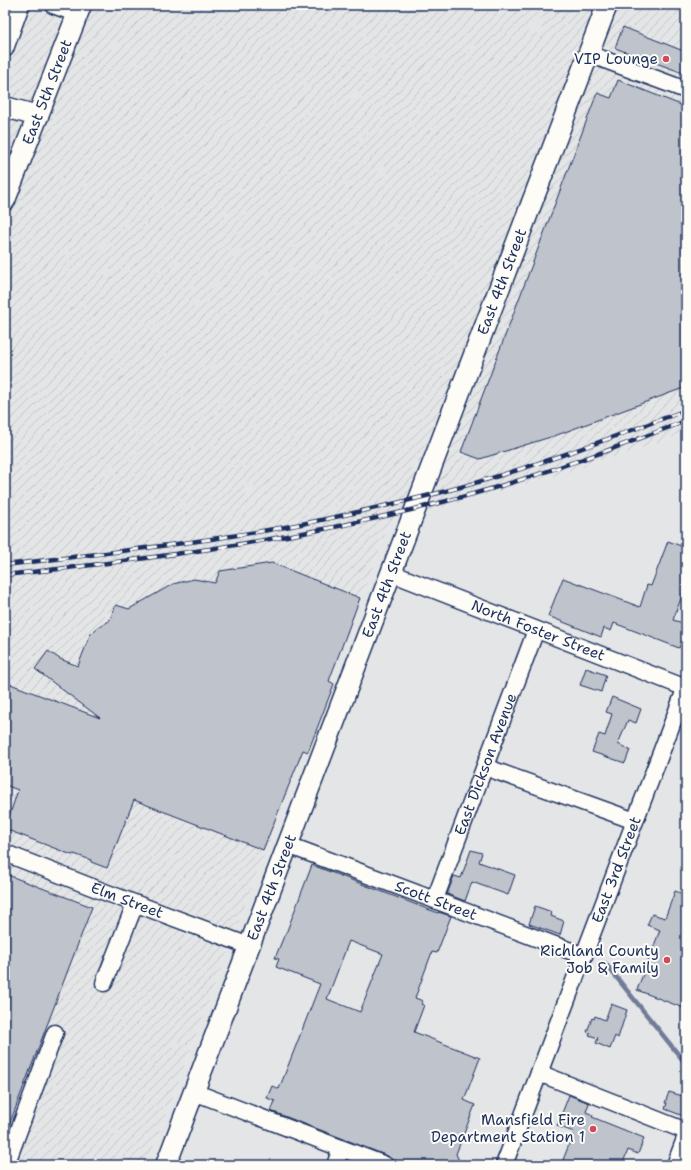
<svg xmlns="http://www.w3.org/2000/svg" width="691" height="1170" font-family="'Shantell Sans',sans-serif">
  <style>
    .built { fill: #e4e5e6 }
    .industrial { fill: url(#industrial-furrows) }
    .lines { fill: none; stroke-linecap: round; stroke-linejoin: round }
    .stream { stroke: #717c98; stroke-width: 4.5 }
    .building { fill: #bfc3cc; stroke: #1b2f5e; fill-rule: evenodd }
    .minor-casing { stroke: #1b2f5e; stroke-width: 19 }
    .major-casing { stroke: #1b2f5e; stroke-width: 23 }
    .minor { stroke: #fdfcf7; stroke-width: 16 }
    .major { stroke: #fdfcf7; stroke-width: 20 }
    .rail-casing { stroke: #1b2f5e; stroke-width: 4.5 }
    .rail { stroke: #fdfcf7; stroke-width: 3; stroke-dasharray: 9; stroke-linecap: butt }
    .poi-dot { fill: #d1495b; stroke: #fdfcf7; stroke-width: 1.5 }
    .labels { text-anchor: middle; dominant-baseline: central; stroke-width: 4; stroke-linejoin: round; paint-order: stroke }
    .poi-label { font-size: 15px; fill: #1b2f5e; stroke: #fdfcf7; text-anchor: end }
    .street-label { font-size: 15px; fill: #1b2f5e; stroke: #fdfcf7 }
  </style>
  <defs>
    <pattern id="industrial-furrows" width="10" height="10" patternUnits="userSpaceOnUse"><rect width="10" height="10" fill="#e4e5e6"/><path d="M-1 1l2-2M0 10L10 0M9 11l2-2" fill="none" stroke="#c3c5c8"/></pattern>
  </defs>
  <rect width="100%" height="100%" fill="#f4f4f1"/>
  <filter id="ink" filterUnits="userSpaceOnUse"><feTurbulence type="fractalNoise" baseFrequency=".025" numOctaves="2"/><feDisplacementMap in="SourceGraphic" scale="8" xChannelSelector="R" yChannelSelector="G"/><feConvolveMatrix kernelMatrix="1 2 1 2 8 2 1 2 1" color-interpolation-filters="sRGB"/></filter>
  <g filter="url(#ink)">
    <polygon class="built" points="686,433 686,1165 147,1165 390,522 558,475 639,449"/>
    <polygon class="industrial" points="5,5 686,5 686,433 639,449 558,475 390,522 147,1165 5,1165"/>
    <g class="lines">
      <polyline class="stream" points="605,963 686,1064"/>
    </g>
    <g class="building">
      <polygon points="623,27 686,52 686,74 615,48"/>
      <polygon points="618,80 686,107 686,387 557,435 480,459 461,452 597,93 611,98"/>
      <polygon points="668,541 686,548 686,585 673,620 686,624 686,631 679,648 614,623 611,631 604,628 601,637 548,616 563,578 640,607 647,585 651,586"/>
      <polygon points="272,563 360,598 329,681 334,684 308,752 303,750 263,850 134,800 107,868 91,862 91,860 74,854 72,855 5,829 18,790 5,785 5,682 100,718 35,669 48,651 60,659 78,666 90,635 96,629 109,621 116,605 129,609 173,584 194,579 215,583 220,571"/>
      <polygon points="586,668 606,675 601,692 580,685"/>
      <polygon points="612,697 641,709 636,723 628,720 618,744 630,750 625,763 592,752 599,734 605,736 612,714 606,712"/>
      <polygon points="471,850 482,853 479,862 515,875 508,895 472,882 465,901 447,894 454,876 461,878"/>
      <path d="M 312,865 L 438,913 L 438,912 L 451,916 L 437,953 L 432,952 L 415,998 L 423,1001 L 421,1004 L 424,1005 L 414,1032 L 480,1058 L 464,1100 L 475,1105 L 456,1154 L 461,1165 L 407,1165 L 394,1160 L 394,1162 L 388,1156 L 271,1111 L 275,1101 L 267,1098 L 272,1086 L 279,1089 L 320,984 L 276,967 L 279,959 L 275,958 L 284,936 L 285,936 ZM 349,941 L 383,954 L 360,1012 L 327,999 Z"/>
      <polygon points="5,874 92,907 6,1133 5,1133"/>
      <polygon points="675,891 686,895 686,1009 637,990 660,930 647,925 652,914 665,918"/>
      <polygon points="535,906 552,912 551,916 564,921 560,935 529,924"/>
      <polygon points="611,1004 627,1010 618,1038 615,1036 610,1049 596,1043 598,1038 589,1035 590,1033 587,1032 592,1018 594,1019 595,1016 605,1020"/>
      <polygon points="669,1092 686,1097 686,1117 665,1109 667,1103 665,1103"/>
      <polygon points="569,1095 589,1103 586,1112 593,1115 592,1117 644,1138 638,1154 628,1150 622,1165 561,1165 574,1132 557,1126"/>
    </g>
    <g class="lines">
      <g class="minor-casing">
        <g id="minor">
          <polyline points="53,5 78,14"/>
          <polyline points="5,49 21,5"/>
          <polyline points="589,54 686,90"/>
          <path id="s1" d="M 391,573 L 686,688"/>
          <polyline points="485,767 635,821"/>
          <path id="s2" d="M 288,845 L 584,956"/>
          <path id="s3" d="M 5,853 L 102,891 L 249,946"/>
          <path id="s4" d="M 435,899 L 536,630"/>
          <polyline points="104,983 135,904"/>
          <polyline points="539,1073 686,1131"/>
          <polyline points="194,1092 385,1165"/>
          <polyline points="6,1165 55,1033"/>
          <polyline points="335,1165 341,1149"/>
          <path id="s5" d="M 504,1165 L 686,687"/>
          <polyline points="675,1165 686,1136"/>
        </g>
      </g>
      <g class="major-casing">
        <g id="major">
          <polyline points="5,107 38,116"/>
          <path id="s6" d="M 5,200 L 81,5"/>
          <path id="s7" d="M 166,1165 L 607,5"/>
        </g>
      </g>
      <use href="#minor" class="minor"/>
      <use href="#major" class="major"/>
      <g class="rail-casing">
        <g id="rail">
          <path d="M 5,565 C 100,554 197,543 291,526 C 334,518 376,508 418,498 C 510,476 598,443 686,410"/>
          <path d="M 5,575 C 143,560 280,542 415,509 C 469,496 524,480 577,461 C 614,449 650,434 686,421"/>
        </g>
      </g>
      <use href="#rail" class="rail"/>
    </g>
  </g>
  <g class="poi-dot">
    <circle cx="666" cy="59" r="4"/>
    <circle cx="667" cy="960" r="4"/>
    <circle cx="593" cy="1129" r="4"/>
  </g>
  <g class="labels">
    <g class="poi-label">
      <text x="658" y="59">VIP Lounge</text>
      <text x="659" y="951">Richland County<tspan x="659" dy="17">Job &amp; Family</tspan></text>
      <text x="585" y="1120">Mansfield Fire<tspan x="585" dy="17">Department Station 1</tspan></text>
    </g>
    <g class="street-label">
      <text stroke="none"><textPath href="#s6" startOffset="116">East 5th Street</textPath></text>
      <text stroke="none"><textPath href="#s7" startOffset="945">East 4th Street</textPath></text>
      <text stroke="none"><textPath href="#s7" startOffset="621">East 4th Street</textPath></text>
      <text stroke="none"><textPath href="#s1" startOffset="158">North Foster Street</textPath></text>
      <text stroke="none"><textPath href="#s4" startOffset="144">East Dickson Avenue</textPath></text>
      <text stroke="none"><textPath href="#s5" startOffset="316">East 3rd Street</textPath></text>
      <text stroke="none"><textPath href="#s7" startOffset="297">East 4th Street</textPath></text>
      <text stroke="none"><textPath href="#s3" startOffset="131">Elm Street</textPath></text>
      <text stroke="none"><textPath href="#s2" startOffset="158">Scott Street</textPath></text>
    </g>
  </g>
  <rect width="691" height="1170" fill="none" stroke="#fdfcf7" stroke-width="20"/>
  <rect x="10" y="10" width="671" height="1150" fill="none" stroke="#1b2f5e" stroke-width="1.5" filter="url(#ink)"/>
</svg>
